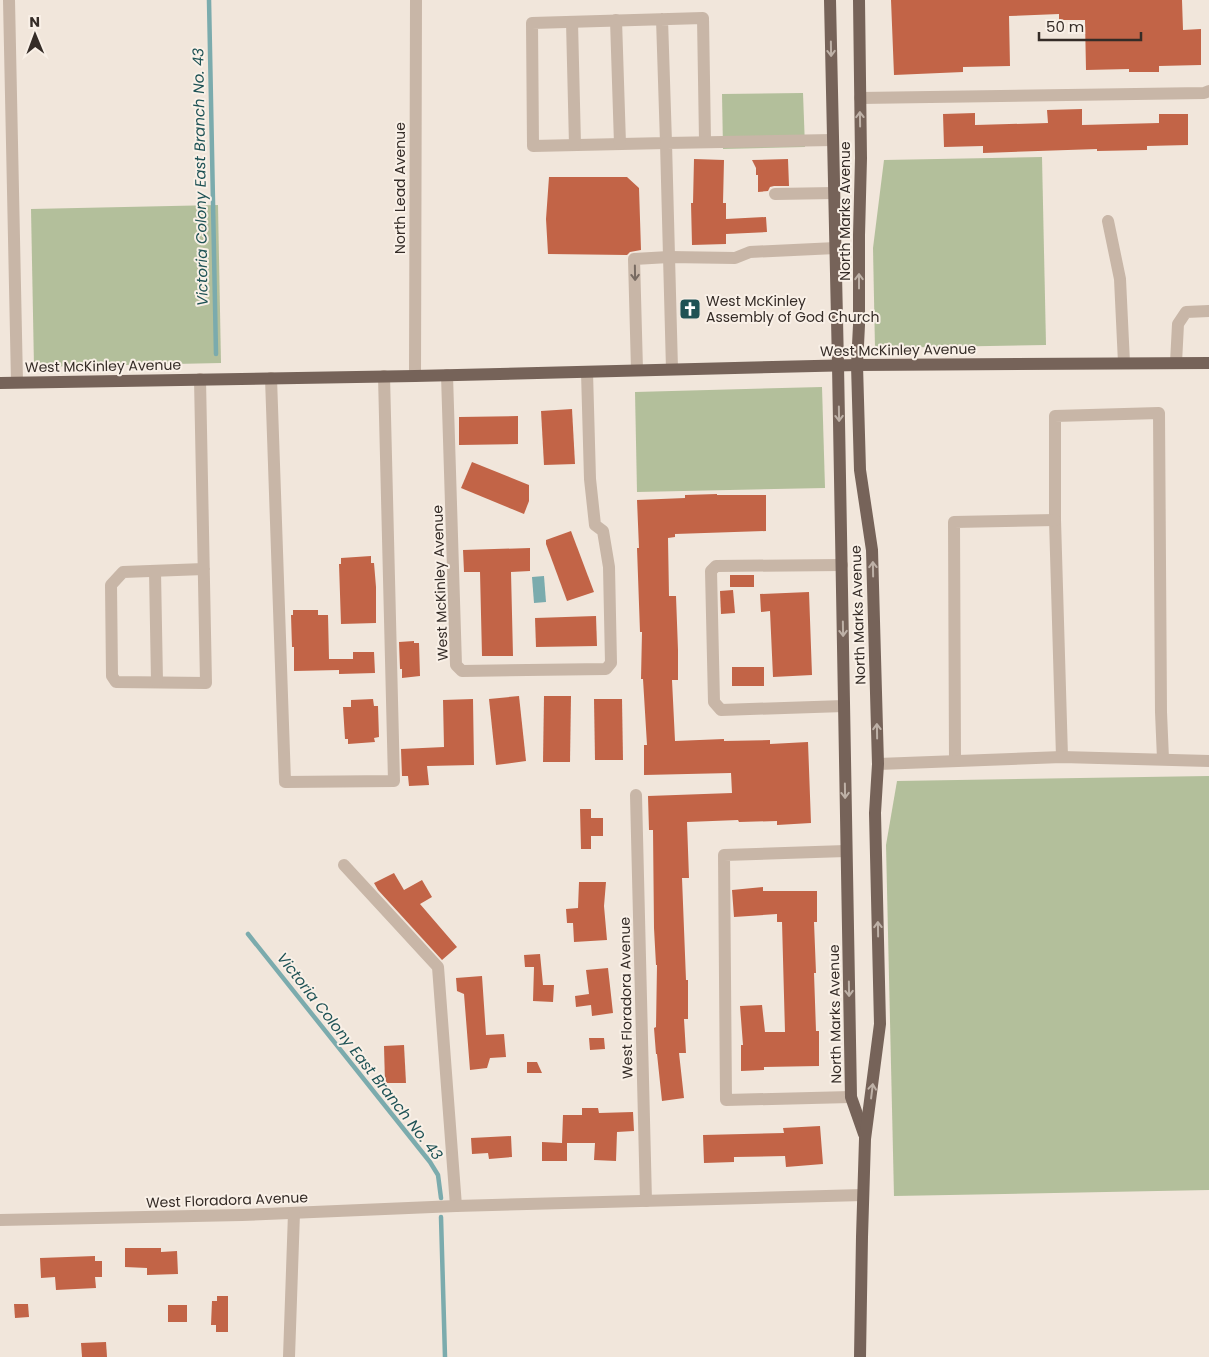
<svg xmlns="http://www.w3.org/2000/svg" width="1209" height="1357" font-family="Poppins,sans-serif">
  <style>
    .green { fill: #b3bf9b }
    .water { fill: #7babad }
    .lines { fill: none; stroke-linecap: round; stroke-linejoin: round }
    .stream { stroke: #7babad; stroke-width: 4.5 }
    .building { fill: #c26447 }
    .minor { stroke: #c8b6a7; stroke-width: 12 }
    .major { stroke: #766359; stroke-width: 12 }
    .oneway { stroke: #beb1a7 }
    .oneway2 { stroke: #776a61 }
    .labels { text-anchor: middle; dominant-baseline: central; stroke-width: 4; stroke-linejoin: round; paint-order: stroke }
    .street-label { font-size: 14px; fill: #352c27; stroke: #f9f0e7 }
    .poi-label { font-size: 14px; fill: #352c27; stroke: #f9f0e7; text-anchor: start }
    .water-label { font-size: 15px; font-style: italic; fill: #1e5255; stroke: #f9f0e7 }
  </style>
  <rect width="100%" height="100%" fill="#f1e6db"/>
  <g class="green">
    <polygon points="803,93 805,147 723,149 722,94"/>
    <polygon points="1042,157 1046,345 875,348 873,248 884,160"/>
    <polygon points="218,205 221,363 34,367 31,209"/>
    <polygon points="822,387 825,488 637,492 635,392"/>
    <polygon points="1209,776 1209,1190 894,1196 886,845 897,781"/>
  </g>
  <polygon class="water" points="544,576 546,602 534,603 532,577"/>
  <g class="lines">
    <g class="stream">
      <polyline points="209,0 216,354"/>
      <polyline points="248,934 430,1162 438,1175 441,1198"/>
      <polyline points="441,1217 445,1357"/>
    </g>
  </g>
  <g class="building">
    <polygon points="891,0 1182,0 1183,30 1201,29 1201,65 1159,66 1159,72 1129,72 1129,69 1086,70 1085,20 1059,20 1059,14 1009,16 1010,66 963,67 963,72 894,75"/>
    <polygon points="1082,109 1082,125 1159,123 1159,114 1188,114 1188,145 1147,146 1147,150 1097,151 1097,149 983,153 983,146 944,147 943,114 975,113 975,125 1048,123 1047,110"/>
    <polygon points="694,159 724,160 723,203 726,203 726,219 766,217 767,232 726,234 726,244 692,245 691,203 693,203"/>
    <polygon points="788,159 789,186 774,186 770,187 768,191 758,192 758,175 756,175 756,168 752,160"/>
    <polygon points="549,177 627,177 639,188 641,250 630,252 627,255 548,254 546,219"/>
    <polygon points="572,409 575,464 544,465 541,411"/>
    <polygon points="518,416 518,444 459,445 459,417"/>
    <polygon points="472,462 529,485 529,501 524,514 461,488"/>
    <polygon points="717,494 717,495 766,495 766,531 675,534 675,537 668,538 669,596 676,596 678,650 678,680 672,680 675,741 724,739 724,741 770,740 770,744 808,742 811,823 777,825 777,821 739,822 738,820 687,822 689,878 682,878 686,980 688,980 688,1019 684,1019 686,1053 679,1053 684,1098 662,1101 657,1054 656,1054 654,1028 656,1027 657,965 656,965 654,928 653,830 649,830 648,796 732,793 731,773 644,775 644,745 647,745 643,679 641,679 642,632 640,632 637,548 639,548 637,500 685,498 685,495"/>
    <polygon points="571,531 594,592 567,601 546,544 546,540"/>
    <polygon points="530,548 530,571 511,572 513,656 482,656 480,572 464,572 463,550"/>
    <polygon points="371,556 371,563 374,563 376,587 376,623 341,624 339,564 341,564 341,558"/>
    <rect x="730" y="575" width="24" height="12"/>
    <polygon points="733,590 735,613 721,614 720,591"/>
    <polygon points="809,592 812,675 773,677 770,611 761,612 760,594"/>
    <polygon points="293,610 318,610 318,615 328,615 329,659 353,659 353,652 374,652 375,673 339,674 339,670 294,671 294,647 292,647 291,615 293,615"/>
    <polygon points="596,616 597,646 536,647 535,618"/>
    <polygon points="414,641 414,643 419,643 420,676 402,678 402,669 400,669 399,642"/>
    <rect x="732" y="667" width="32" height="19"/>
    <polygon points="519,696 526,761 496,765 489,699"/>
    <polygon points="544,696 571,696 570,762 543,762"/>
    <polygon points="373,699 374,706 378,706 379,737 374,738 375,742 348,744 348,739 345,739 343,707 351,707 351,700"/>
    <polygon points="473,699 474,765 427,766 429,785 409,786 408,776 402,776 401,749 444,747 443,700"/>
    <polygon points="594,699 622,699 623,760 595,760"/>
    <polygon points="580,809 591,809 591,818 603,818 603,836 591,836 591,849 581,849"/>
    <polygon points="394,873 404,890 422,880 432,897 420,904 457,947 442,960 378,890 374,883"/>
    <polygon points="579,882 606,882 604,906 607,940 574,942 573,923 567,923 566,909 578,908"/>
    <polygon points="763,887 763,891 817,891 817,922 814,922 816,973 814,973 816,1031 819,1031 819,1066 764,1067 764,1070 741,1071 741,1045 743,1045 740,1006 762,1005 765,1032 785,1032 782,922 777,922 777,914 734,917 732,890"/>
    <polygon points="540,954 543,985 554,985 553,1002 533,1001 534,967 525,967 524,955"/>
    <polygon points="608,968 613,1013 592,1016 591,1005 576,1007 575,996 589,994 586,970"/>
    <polygon points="482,976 486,1035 504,1034 506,1057 490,1058 487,1068 470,1070 464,994 457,991 456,978"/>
    <polygon points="589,1038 604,1038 605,1049 590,1050"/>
    <polygon points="404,1045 406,1083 385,1083 384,1046"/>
    <polygon points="527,1062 537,1062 542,1073 527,1073"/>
    <polygon points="582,1108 598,1108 599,1113 633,1112 634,1131 617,1132 616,1161 594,1160 595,1143 567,1143 567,1161 542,1161 542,1142 562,1143 563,1115 582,1115"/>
    <polygon points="820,1126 823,1164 786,1167 785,1156 734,1157 734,1162 704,1163 703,1135 784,1133 783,1128"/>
    <polygon points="511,1136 512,1157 489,1159 488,1153 472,1154 471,1138"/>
    <polygon points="125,1248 161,1248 161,1252 177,1251 178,1274 147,1275 147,1268 125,1267"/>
    <polygon points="95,1256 95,1261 102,1261 102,1277 95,1277 96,1288 56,1290 55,1277 41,1278 40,1258"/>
    <polygon points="217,1296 228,1296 228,1332 216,1332 216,1325 211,1325 212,1301 217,1301"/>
    <polygon points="14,1304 28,1304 29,1317 15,1318"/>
    <rect x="168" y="1305" width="19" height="17"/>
    <polygon points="106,1342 107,1357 82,1357 81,1343"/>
  </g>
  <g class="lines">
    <g class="minor">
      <polyline points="9,0 17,382"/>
      <polyline points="662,19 666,143 533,146 532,23 703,18 705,141"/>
      <polyline points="616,20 620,144"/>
      <polyline points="572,22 575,145"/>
      <polyline points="860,98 1204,93 1209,91"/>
      <polyline points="775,194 834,193"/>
      <polyline points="1108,221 1120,279 1124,363"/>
      <polyline points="1176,363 1178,324 1186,312 1209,311"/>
      <polyline points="672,369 666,143 833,140"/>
      <polyline points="637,370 634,259 669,257 735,258 750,252 836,248"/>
      <polyline points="447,375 456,665 462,671 606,669 611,663 609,567 603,531 595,525 590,479 587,372"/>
      <polyline points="415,376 416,0"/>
      <polyline points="271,378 285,782 394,781 384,376"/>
      <polyline points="200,379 206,683 116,682 112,676 111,585 123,572 204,569"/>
      <polyline points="842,565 716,566 711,571 714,702 721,710 844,706"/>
      <polyline points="155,571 157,682"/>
      <polyline points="1062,757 1055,520 1055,416 1159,413 1161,712 1163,759"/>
      <polyline points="955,761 954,522 1055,520"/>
      <polyline points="878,764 1062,757 1209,761"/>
      <polyline points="636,795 646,1201"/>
      <polyline points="846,851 724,855 726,1100 851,1097"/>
      <polyline points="344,865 438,967 456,1206"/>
      <polyline points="0,1220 242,1215 456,1206 863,1195"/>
      <polyline points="289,1357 294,1213"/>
    </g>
    <g class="major">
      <polyline points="830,0 838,365 851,1097 864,1134"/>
      <polyline points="859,0 861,158 859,235 859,325 857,365 860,470 872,550 878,764 875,813 880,1024 865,1139 862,1237 860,1357"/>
      <polyline points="0,383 415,376 857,365 1209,363"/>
    </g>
  </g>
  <defs><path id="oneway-shaft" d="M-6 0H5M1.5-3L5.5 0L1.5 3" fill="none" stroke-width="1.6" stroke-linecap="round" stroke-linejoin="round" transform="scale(1.25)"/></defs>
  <g class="oneway">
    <use href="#oneway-shaft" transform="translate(831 49) rotate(89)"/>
    <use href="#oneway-shaft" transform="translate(860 119) rotate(-91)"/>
    <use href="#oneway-shaft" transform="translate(859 281) rotate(-90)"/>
    <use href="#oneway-shaft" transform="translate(839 414) rotate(89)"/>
    <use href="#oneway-shaft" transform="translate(873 569) rotate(-91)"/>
    <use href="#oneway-shaft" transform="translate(843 629) rotate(89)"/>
    <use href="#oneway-shaft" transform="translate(877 731) rotate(-91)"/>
    <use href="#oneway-shaft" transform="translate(845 791) rotate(89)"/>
    <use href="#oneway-shaft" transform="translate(878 929) rotate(-91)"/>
    <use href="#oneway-shaft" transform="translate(849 989) rotate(89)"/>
    <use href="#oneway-shaft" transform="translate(872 1091) rotate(-83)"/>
  </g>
  <use class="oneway2" href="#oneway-shaft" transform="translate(635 273) rotate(89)"/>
  <defs>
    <g id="church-square" transform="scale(1.125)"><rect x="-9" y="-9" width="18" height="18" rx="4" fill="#1e5255" stroke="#f9f0e7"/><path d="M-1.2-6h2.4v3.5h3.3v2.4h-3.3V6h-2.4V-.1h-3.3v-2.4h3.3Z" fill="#fff"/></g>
  </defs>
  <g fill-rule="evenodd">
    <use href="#church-square" x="690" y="309"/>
  </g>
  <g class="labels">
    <g class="street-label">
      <text transform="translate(400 188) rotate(-90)">North Lead Avenue</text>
      <text transform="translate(845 211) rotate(-90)">North Marks Avenue</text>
      <text transform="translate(898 350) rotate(-1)">West McKinley Avenue</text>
      <text transform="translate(103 366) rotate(-1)">West McKinley Avenue</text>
      <text transform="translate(440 583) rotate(-92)">West McKinley Avenue</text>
      <text transform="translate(858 615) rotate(-92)">North Marks Avenue</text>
      <text transform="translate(626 998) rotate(-91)">West Floradora Avenue</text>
      <text transform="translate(835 1014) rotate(-91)">North Marks Avenue</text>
      <text transform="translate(227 1200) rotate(-2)">West Floradora Avenue</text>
    </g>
    <g class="poi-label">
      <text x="706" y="301">West McKinley<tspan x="706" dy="16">Assembly of God Church</tspan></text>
    </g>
    <g class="water-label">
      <text transform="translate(200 177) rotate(-91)">Victoria Colony East Branch No. 43</text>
      <text transform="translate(360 1056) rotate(52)">Victoria Colony East Branch No. 43</text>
    </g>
  </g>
  <g transform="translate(35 35) rotate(359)" stroke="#f9f0e7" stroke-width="4" paint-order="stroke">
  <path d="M0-4L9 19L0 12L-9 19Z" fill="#352c27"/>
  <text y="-8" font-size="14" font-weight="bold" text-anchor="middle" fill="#352c27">N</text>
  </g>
  <path d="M1039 32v8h102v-8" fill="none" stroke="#352c27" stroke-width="2.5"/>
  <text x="1046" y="32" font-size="15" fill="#352c27" stroke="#f9f0e7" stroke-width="4" paint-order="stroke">50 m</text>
</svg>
